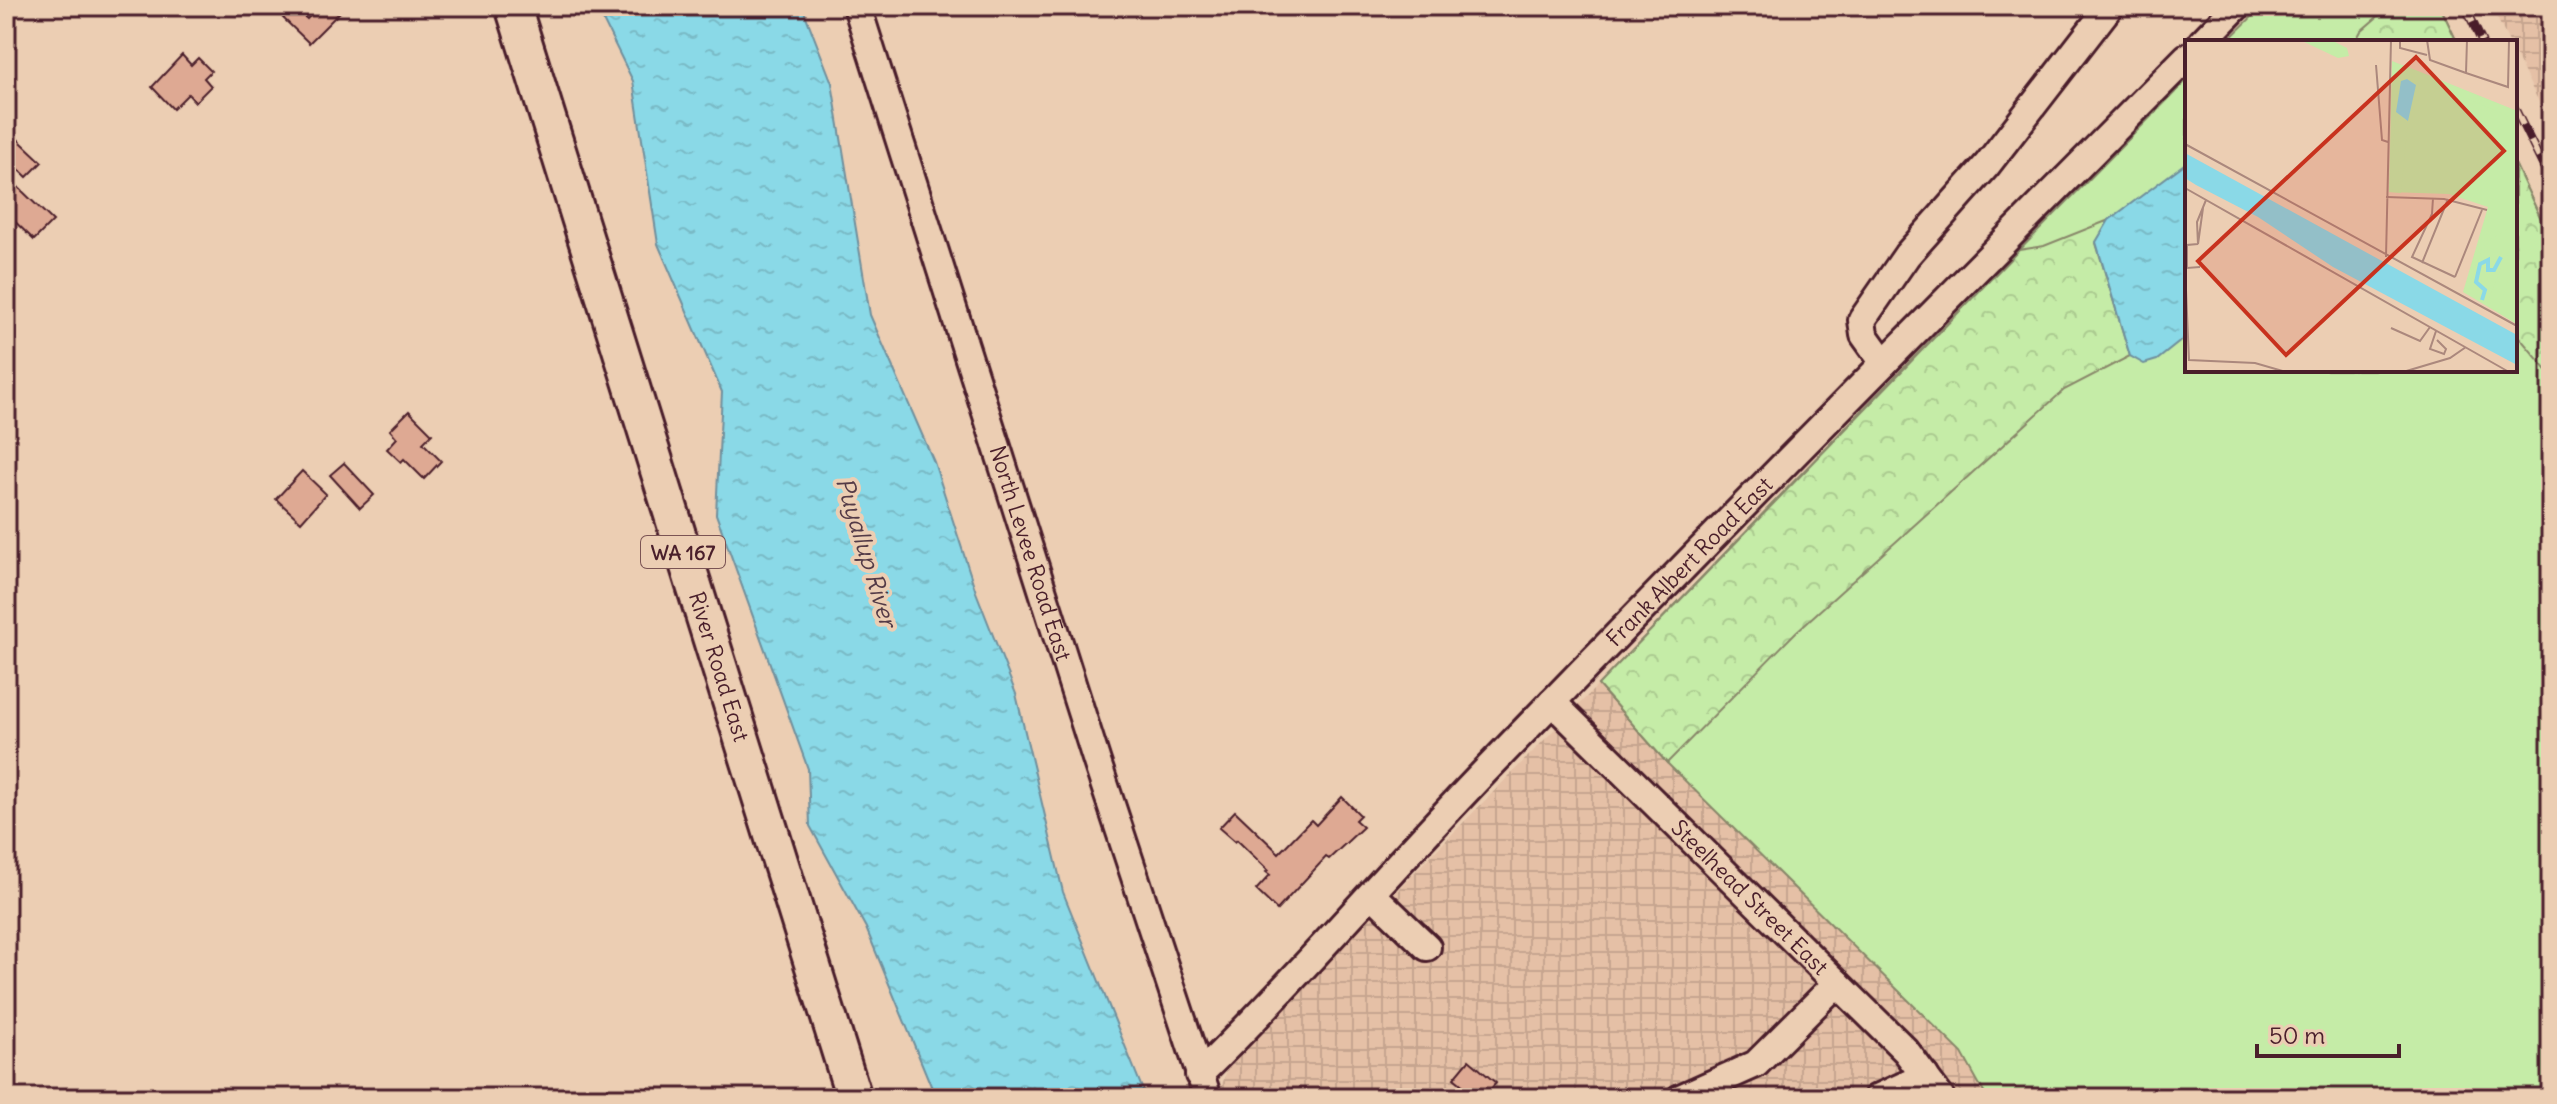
<svg xmlns="http://www.w3.org/2000/svg" width="2557" height="1104" font-family="Delius,sans-serif">
  <style>
    .industrial { fill: url(#industrial-grid) }
    .green { fill: #c5eca7; stroke: #888669; stroke-width: 2 }
    .forest { fill: url(#forest-crowns); stroke: #888669; stroke-width: 2 }
    .water { fill: url(#water-ripples); stroke: #708f9c; stroke-width: 2 }
    .building { fill: #dea993; stroke: #4a1f2b; stroke-width: 2 }
    .lines { fill: none; stroke-linecap: round; stroke-linejoin: round }
    .minor-casing { stroke: #4a1f2b; stroke-width: 32 }
    .major-casing { stroke: #4a1f2b; stroke-width: 40 }
    .minor { stroke: #ecceb3; stroke-width: 26 }
    .major { stroke: #ecceb3; stroke-width: 34 }
    .rail-casing { stroke: #4a1f2b; stroke-width: 9 }
    .rail { stroke: #ecceb3; stroke-width: 6; stroke-dasharray: 18; stroke-linecap: butt }
    .labels { text-anchor: middle; dominant-baseline: central; stroke-width: 8; stroke-linejoin: round; paint-order: stroke }
    .shield { fill: #ecceb3; stroke: #7b5454; stroke-width: 2 }
    .shield-label { font-size: 20px; font-weight: bold; fill: #4a1f2b }
    .street-label { font-size: 22px; fill: #4a1f2b; stroke: #ecceb3 }
    .water-label { font-size: 24px; font-style: italic; fill: #543b47; stroke: #ecceb3 }
    .inset-river { fill: none; stroke: #8ad9e7; stroke-width: 4 }
    .inset-road { fill: none; stroke: #ab887d; stroke-width: 2 }
    .view { fill: #c8321e; fill-opacity: 0.15; stroke: #c8321e; stroke-width: 4 }
    .inset-edge { fill: none; stroke: #4a1f2b; stroke-width: 4 }
  </style>
  <defs>
    <pattern id="industrial-grid" width="8" height="8" patternUnits="userSpaceOnUse" patternTransform="scale(2)"><rect width="8" height="8" fill="#e5c0a6"/><path d="M0 4h8M4 0v8" fill="none" stroke="#c6a58f"/></pattern>
    <pattern id="forest-crowns" width="20" height="18" patternUnits="userSpaceOnUse" patternTransform="scale(2)"><rect width="20" height="18" fill="#c5eca7"/><path d="M2 6a3 3 0 1 1 6 0M12 15a3 3 0 1 1 6 0" fill="none" stroke="#abca90"/></pattern>
    <pattern id="water-ripples" width="26" height="14" patternUnits="userSpaceOnUse" patternTransform="scale(2)"><rect width="26" height="14" fill="#8ad9e7"/><path d="M2 4q2-2 4 0t4 0M15 11q2-2 4 0t4 0" fill="none" stroke="#79bac6"/></pattern>
  </defs>
  <rect width="100%" height="100%" fill="#ecceb3"/>
  <filter id="ink" filterUnits="userSpaceOnUse"><feTurbulence type="fractalNoise" baseFrequency=".0125" numOctaves="2"/><feDisplacementMap in="SourceGraphic" scale="16" xChannelSelector="R" yChannelSelector="G"/><feConvolveMatrix kernelMatrix="1 2 1 2 8 2 1 2 1" color-interpolation-filters="sRGB"/></filter>
  <g filter="url(#ink)">
    <g class="industrial">
      <polygon points="2491,6 2551,6 2551,126 2515,54 2515,42 2509,42"/>
      <polygon points="1598,685 1667,763 1962,1053 1987,1098 1225,1098 1221,1088 1230,1061"/>
    </g>
    <g class="green">
      <polygon points="2263,6 2440,6 2457,42 2226,42"/>
      <polygon points="2187,80 2187,370 2515,370 2515,164 2551,240 2551,1098 1987,1098 1962,1053 1667,763 1598,685 1873,399"/>
    </g>
    <g class="forest">
      <polygon points="2390,6 2440,6 2457,42 2355,42 2361,31"/>
      <polygon points="2515,164 2551,240 2551,375 2520,338 2515,335"/>
      <polygon points="2109,220 2096,243 2130,356 2064,390 1796,632 1667,763 1598,685 2019,250 2044,246"/>
    </g>
    <g class="water">
      <polygon points="596,6 802,6 832,83 870,315 934,462 976,592 1016,694 1063,892 1146,1098 936,1098 866,928 810,826 808,769 716,514 722,392 658,244 633,81"/>
      <polygon points="2187,162 2187,336 2157,360 2144,364 2130,356 2096,242 2109,220"/>
    </g>
    <g class="building">
      <polygon points="319,6 346,6 309,43 283,18 294,7 307,19"/>
      <polygon points="182,55 191,65 198,58 211,71 204,78 211,86 195,102 188,94 173,109 152,87"/>
      <polygon points="6,128 42,162 27,177 6,157"/>
      <polygon points="15,184 53,221 34,240 6,213 6,194"/>
      <polygon points="409,411 432,434 423,443 441,461 424,479 404,459 401,462 387,449 397,438 390,430"/>
      <polygon points="344,463 374,495 360,508 330,475"/>
      <polygon points="302,471 326,494 301,522 276,499"/>
      <polygon points="1342,797 1360,815 1355,820 1363,827 1329,859 1326,857 1277,910 1256,890 1270,875 1266,872 1268,870 1237,840 1235,842 1219,828 1235,811 1279,853 1311,820 1316,825"/>
      <polygon points="1469,1060 1496,1083 1483,1098 1478,1098 1454,1078"/>
    </g>
    <g class="lines">
      <g class="minor-casing">
        <g id="minor">
          <path id="s1" d="M 857,6 L 1097,762 L 1208,1098"/>
          <polyline points="2202,42 2237,6"/>
          <polyline points="1884,363 1864,335 1862,320 1907,255 1987,165 2110,6"/>
          <path id="s2" d="M 1552,702 L 1906,1051 L 1941,1098"/>
          <polyline points="1372,894 1427,947"/>
          <path id="s3" d="M 1199,1075 C 1301,975 1393,866 1492,764 C 1722,526 1954,292 2187,57"/>
          <polyline points="1680,1098 1756,1064 1837,983"/>
          <polyline points="1877,1098 1925,1076"/>
        </g>
      </g>
      <g class="major-casing">
        <g id="major">
          <path id="s4" d="M 513,6 L 854,1098"/>
        </g>
      </g>
      <use href="#minor" class="minor"/>
      <use href="#major" class="major"/>
      <g class="rail-casing">
        <g id="rail">
          <polyline points="2465,6 2482,42"/>
          <polyline points="2515,109 2551,182"/>
        </g>
      </g>
      <use href="#rail" class="rail"/>
    </g>
  </g>
  <g class="labels">
    <rect class="shield" x="641" y="536" width="84" height="32" rx="6"/>
    <g class="shield-label">
      <text x="683" y="552">WA 167</text>
    </g>
    <g class="street-label">
      <text stroke="none"><textPath href="#s1" startOffset="574">North Levee Road East</textPath></text>
      <text stroke="none"><textPath href="#s3" startOffset="710">Frank Albert Road East</textPath></text>
      <text stroke="none"><textPath href="#s4" startOffset="692">River Road East</textPath></text>
      <text stroke="none"><textPath href="#s2" startOffset="278">Steelhead Street East</textPath></text>
    </g>
    <g class="water-label">
      <text transform="translate(867 552) rotate(73)">Puyallup River</text>
    </g>
  </g>
  <g transform="translate(2185 40)">
    <rect width="332" height="332" fill="#ecceb3"/>
    <path d="M 207,21 L 332,71 L 332,284 L 278,252 L 303,167 L 264,154 L 204,152 Z" fill="#c5eca7"/>
    <path d="M 115,0 L 146,0 L 162,8 L 164,16 L 153,18 ZM 218,25 L 332,71 L 332,80 L 260,49 L 230,55 L 231,45 L 218,38 ZM 211,72 L 223,81 L 216,153 L 204,152 ZM 332,183 L 332,209 L 325,209 L 321,216 L 332,215 L 332,220 L 316,228 L 302,263 L 287,253 L 291,222 L 302,201 ZM 332,229 L 332,271 L 330,283 L 313,272 L 325,234 Z" fill="#c5eca7"/>
    <path d="M 222,39 L 231,45 L 223,81 L 211,72 L 216,41 ZM 0,113 L 332,295 L 332,325 L 148,227 L 73,177 L 11,145 L 0,138 Z" fill="#8ad9e7"/>
    <path class="inset-river" d="M 297,260 L 300,250 L 291,242 L 295,224 L 303,220 L 303,230 L 309,230 L 316,217"/>
    <path class="inset-road" d="M 215,0 L 215,8 L 242,15M 242,0 L 245,20 L 281,33M 282,0 L 281,33 L 323,47 L 324,0M 191,25 L 197,100 L 203,102M 0,104 L 332,286M 0,148 L 324,332M 201,157 L 259,159 L 302,170M 248,158 L 247,174 L 227,217 L 270,237M 18,168 L 13,204 L 12,182 L 21,160M 13,204 L 2,205 L 2,228 L 15,227M 201,217 L 206,0M 237,223 L 263,159M 0,227 L 4,320 L 70,323 L 101,332M 270,237 L 297,170M 206,288 L 235,301 L 245,287M 251,291 L 245,309 L 259,314 L 261,309 L 252,300M 218,332 L 265,318 L 281,307"/>
    <path class="view" d="M 231,17 L 319,111 L 101,315 L 13,221 Z"/>
    <rect width="332" height="332" class="inset-edge"/>
  </g>
  <rect width="2557" height="1104" fill="none" stroke="#ecceb3" stroke-width="32"/>
  <rect x="16" y="16" width="2525" height="1072" fill="none" stroke="#4a1f2b" stroke-width="3" filter="url(#ink)"/>
  <path d="M2257 1044v12h142v-12" fill="none" stroke="#4a1f2b" stroke-width="4"/>
  <text x="2269" y="1044" font-size="24" fill="#4a1f2b" stroke="#ecceb3" stroke-width="6" paint-order="stroke">50 m</text>
</svg>
